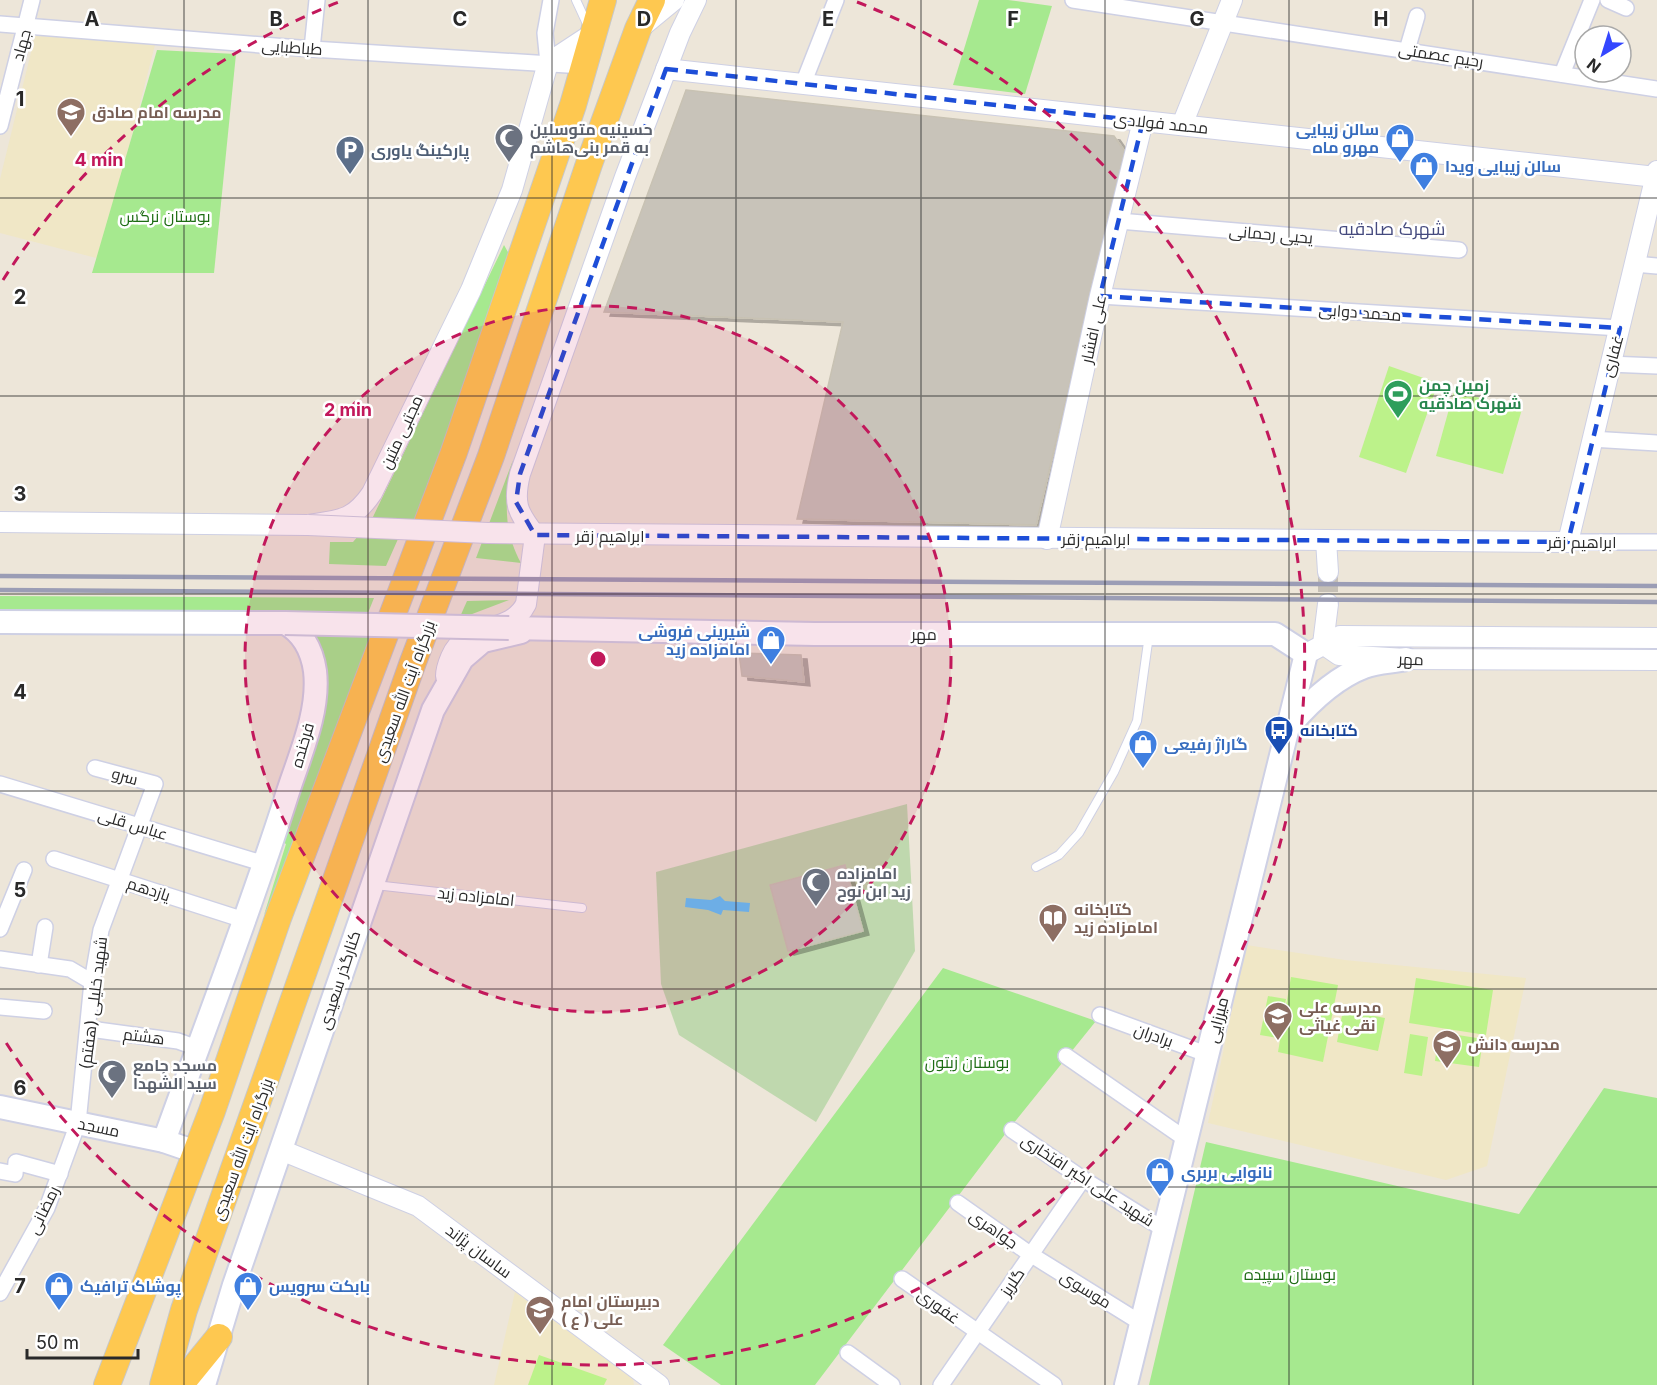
<svg xmlns="http://www.w3.org/2000/svg" width="1657" height="1385" font-family="Inter,Cairo,sans-serif">
  <style>
    .education { fill: #f0e7c6 }
    .green { fill: #a6e98f }
    .cemetery { fill: #bfd8ae }
    .pitch { fill: #bcf28a }
    .water { fill: #61c3fa }
    .building { fill: #c8c3b9; stroke: #c8c2b3; stroke-width: 1.5; filter: url(#shadow) }
    .lines { fill: none; stroke-linecap: round; stroke-linejoin: round }
    .tertiary-tunnel { stroke: #c6c0b6; stroke-width: 20; stroke-dasharray: 20 10; stroke-linecap: butt }
    .service-casing { stroke: #ced0e4; stroke-width: 10 }
    .minor-casing { stroke: #ced0e4; stroke-width: 18 }
    .tertiary-casing { stroke: #ced0e4; stroke-width: 22 }
    .secondary-casing { stroke: #ced0e4; stroke-width: 26 }
    .trunk-casing { stroke: #c7c7c7; stroke-width: 28 }
    .service { stroke: #fff; stroke-width: 8 }
    .minor { stroke: #fff; stroke-width: 15 }
    .tertiary { stroke: #fff; stroke-width: 20 }
    .secondary { stroke: #fff; stroke-width: 22 }
    .trunk { stroke: #fec850; stroke-width: 26 }
    .rail { stroke: #9b9db5; stroke-width: 4.5 }
    .tertiary-bridge-casing { stroke: #ced0e4; stroke-width: 22; stroke-linecap: butt }
    .secondary-bridge-casing { stroke: #ced0e4; stroke-width: 26; stroke-linecap: butt }
    .tertiary-bridge { stroke: #fff; stroke-width: 20 }
    .secondary-bridge { stroke: #fff; stroke-width: 22 }
    .marked { fill: none; stroke: #1d4ed8; stroke-width: 4.5; stroke-dasharray: 12 8; stroke-linejoin: round }
    .grid { fill: none; stroke: #292929; stroke-width: 1.5; stroke-opacity: 0.55 }
    .ring { fill: none; stroke: #c2185b; stroke-width: 3; stroke-dasharray: 10 8 }
    .labels { text-anchor: middle; dominant-baseline: central; stroke-width: 5; stroke-linejoin: round; paint-order: stroke }
    .street-label { font-size: 16px; fill: #292929; stroke: #fff }
    .education-label { font-size: 16px; font-weight: bold; fill: #785e54; stroke: #fff; text-anchor: start }
    .worship-label { font-size: 16px; font-weight: bold; fill: #5b616d; stroke: #fff; text-anchor: start }
    .shop-label { font-size: 16px; font-weight: bold; fill: #366cbe; stroke: #fff; text-anchor: start }
    .service-label { font-size: 16px; font-weight: bold; fill: #4e5e75; stroke: #fff; text-anchor: start }
    .park-label { font-size: 16px; fill: #1d6c13; stroke: #fff }
    .leisure-label { font-size: 16px; font-weight: bold; fill: #27864d; stroke: #fff; text-anchor: start }
    .transit-label { font-size: 16px; font-weight: bold; fill: #164399; stroke: #fff; text-anchor: start }
    .neighbourhood-label { font-size: 18px; fill: #454a7e; stroke: #fff }
    .grid-label { font-size: 20px; text-anchor: middle; font-weight: bold; fill: #292929; stroke: #fff; stroke-width: 5; stroke-linejoin: round; paint-order: stroke }
    .centre { fill: #c2185b; stroke: #fff; stroke-width: 3 }
    .ring-label { font-size: 18px; text-anchor: middle; font-weight: bold; fill: #c2185b; stroke: #fff; stroke-width: 5; stroke-linejoin: round; paint-order: stroke }
  </style>
  <defs>
    <filter id="shadow"><feDropShadow dx="6" dy="4" stdDeviation="0" flood-color="#0004"/></filter>
  </defs>
  <rect width="100%" height="100%" fill="#ede6d9"/>
  <g class="education">
    <polygon points="35,36 156,41 100,259 0,233 0,179"/>
    <polygon points="1246,945 1345,960 1526,978 1487,1166 1446,1180 1208,1123"/>
    <polygon points="515,1292 633,1379 634,1385 494,1385"/>
  </g>
  <g class="green">
    <polygon points="979,0 1008,0 1052,6 1025,94 953,85"/>
    <polygon points="157,50 236,54 214,273 92,273"/>
    <polygon points="504,245 509,254 455,412 409,533 402,530 386,566 329,564 330,542 353,542 371,521"/>
    <path d="M 513,460 C 505,497 502,528 521,563 L 476,558 Z"/>
    <polygon points="0,596 374,598 360,633 370,636 296,849 264,915 286,844 282,842 324,673 320,644 313,636 0,613"/>
    <polygon points="509,600 459,619 467,601"/>
    <polygon points="943,968 1096,1021 1009,1129 815,1385 721,1385 663,1345"/>
    <polygon points="1604,1088 1657,1098 1657,1385 1149,1385 1206,1142 1519,1214"/>
  </g>
  <polygon class="cemetery" points="907,804 915,951 816,1122 679,1035 661,984 656,872"/>
  <g class="pitch">
    <polygon points="1389,366 1438,383 1406,473 1359,457"/>
    <polygon points="1454,391 1522,409 1503,474 1436,456"/>
    <polygon points="1291,977 1338,985 1323,1062 1278,1052"/>
    <polygon points="1416,978 1493,990 1486,1035 1409,1023"/>
    <polygon points="1268,996 1286,999 1278,1038 1260,1035"/>
    <polygon points="1343,1010 1385,1018 1378,1051 1337,1042"/>
    <polygon points="1439,1032 1483,1039 1479,1067 1435,1061"/>
    <polygon points="1410,1034 1428,1037 1422,1076 1404,1073"/>
    <polygon points="539,1355 607,1379 604,1385 528,1385"/>
  </g>
  <polygon class="water" points="720,896 725,901 750,903 749,912 723,910 721,915 708,910 685,907 686,898 711,900"/>
  <g class="building">
    <polygon points="686,90 1114,136 1125,152 1036,525 797,519 843,322 604,312"/>
    <polygon points="739,653 801,655 804,682 742,676"/>
    <polygon points="845,865 863,931 788,951 770,885"/>
  </g>
  <g class="lines">
    <polyline class="tertiary-tunnel" points="1328,572 1328,604"/>
    <g class="service-casing">
      <g id="service">
        <polyline points="576,0 588,26"/>
        <polyline points="1036,867 1059,855 1079,833 1114,772 1137,721 1149,635"/>
        <polyline points="375,885 582,908"/>
      </g>
    </g>
    <g class="minor-casing">
      <g id="minor">
        <polyline points="1073,0 1657,89"/>
        <polyline points="1608,0 1626,8"/>
        <polyline points="0,24 312,49 583,66"/>
        <polyline points="312,49 317,0"/>
        <polyline points="1407,50 1417,16"/>
        <polyline points="548,63 545,33 551,0"/>
        <polyline points="1562,74 1592,0"/>
        <polyline points="803,84 836,0"/>
        <polyline points="0,126 32,0"/>
        <polyline points="1119,221 1459,250"/>
        <polyline points="1634,264 1657,266"/>
        <polyline points="1100,296 1620,328"/>
        <polyline points="1609,364 1657,366"/>
        <polyline points="1591,439 1657,443"/>
        <polyline points="1568,542 1657,542"/>
        <polyline points="0,784 265,864"/>
        <polyline points="54,859 244,920"/>
        <polyline points="0,929 24,870"/>
        <polyline points="0,959 70,969 92,982"/>
        <polyline points="39,965 45,927"/>
        <polyline points="0,1007 44,1011"/>
        <polyline points="1100,1015 1209,1055"/>
        <polyline points="90,1029 178,1041 197,1048"/>
        <polyline points="1066,1056 1187,1140"/>
        <polyline points="1012,1130 1083,1179 1165,1230"/>
        <polyline points="0,1171 15,1174 16,1162 60,1174"/>
        <polyline points="958,1203 1030,1254 1141,1323"/>
        <polyline points="902,1279 1054,1385"/>
        <polyline points="0,1293 47,1208 78,1123 92,982 101,930 155,784 95,768"/>
        <polyline points="848,1353 892,1385"/>
        <polyline points="941,1385 1083,1179"/>
      </g>
    </g>
    <g class="tertiary-casing">
      <g id="tertiary">
        <polyline points="640,28 674,0"/>
        <polyline points="666,69 1656,177"/>
        <polyline points="1182,125 1232,0"/>
        <path d="M 0,522 L 308,525 C 340,520 353,521 372,493 L 471,290 L 512,190 L 548,63 L 592,34"/>
        <polyline points="488,533 1568,542 1657,171"/>
        <polyline points="1047,539 1100,296 1143,121"/>
        <polyline points="1326,540 1328,572"/>
        <polyline points="1323,644 1339,655 1406,659 1657,660"/>
        <polyline points="1323,644 1328,604"/>
        <polyline points="1306,654 1340,636 1657,638"/>
        <path d="M 446,676 C 446,669 448,664 451,657 C 467,620 510,636 526,604 L 535,535 C 517,512 513,503 520,474 L 625,177 L 680,33 L 696,0"/>
        <polyline points="281,1150 418,1206 659,1385"/>
      </g>
    </g>
    <g class="secondary-casing">
      <g id="secondary">
        <path d="M 0,622 L 285,623 C 303,633 312,650 315,671 C 320,713 298,759 286,798 C 249,914 205,1027 164,1141"/>
        <polyline points="509,628 815,634 1275,634 1306,654 1126,1385"/>
        <path d="M 1291,724 C 1311,701 1335,678 1364,667 C 1377,662 1393,662 1406,659"/>
        <polyline points="0,1107 164,1141 196,1152"/>
        <polyline points="204,1385 234,1285 433,710 462,659 483,641 521,632"/>
      </g>
    </g>
    <g class="trunk-casing">
      <g id="trunk">
        <polyline points="107,1385 212,1111 278,918 454,452 573,105 603,0"/>
        <polyline points="163,1385 184,1310 413,662 491,456 589,164 638,29 652,0"/>
        <polyline points="180,1385 219,1337"/>
      </g>
    </g>
    <use href="#service" class="service"/>
    <use href="#minor" class="minor"/>
    <use href="#tertiary" class="tertiary"/>
    <use href="#secondary" class="secondary"/>
    <use href="#trunk" class="trunk"/>
    <g class="rail">
      <polyline points="0,576 1657,586"/>
      <polyline points="0,590 1657,602"/>
    </g>
    <g class="tertiary-bridge-casing">
      <polyline id="tertiary-bridge" points="308,525 488,533"/>
    </g>
    <g class="secondary-bridge-casing">
      <polyline id="secondary-bridge" points="285,623 509,628"/>
    </g>
    <use href="#tertiary-bridge" class="tertiary-bridge"/>
    <use href="#secondary-bridge" class="secondary-bridge"/>
  </g>
  <path class="marked" d="M 666,69 L 1143,121 L 1100,296 L 1620,328 L 1568,542 L 535,535 L 516,502 L 520,474 Z"/>
  <path class="grid" d="M 184,0 L 184,1385M 368,0 L 368,1385M 552,0 L 552,1385M 736,0 L 736,1385M 921,0 L 921,1385M 1105,0 L 1105,1385M 1289,0 L 1289,1385M 1473,0 L 1473,1385M 0,198 L 1657,198M 0,396 L 1657,396M 0,594 L 1657,594M 0,791 L 1657,791M 0,989 L 1657,989M 0,1187 L 1657,1187"/>
  <circle cx="598" cy="659" r="353" fill="#c2185b" fill-opacity=".12"/>
  <g class="ring">
    <circle cx="598" cy="659" r="353"/>
    <path d="M3 280A706 706 0 0 1 339 2M857 2A706 706 0 1 1 3 1038"/>
  </g>
  <defs>
    <g id="school-pin" transform="scale(1.5)"><path d="M0 17L-7.5 6A9.5 9.5 0 1 1 7.5 6Z" fill="#8d6e63" stroke="#fff"/><path d="M0-5L7-2L0 1L-7-2ZM-4 1L0 2.5L4 1V4Q0 6-4 4Z" fill="#fff"/></g>
    <g id="mosque-pin" transform="scale(1.5)"><path d="M0 17L-7.5 6A9.5 9.5 0 1 1 7.5 6Z" fill="#6b7280" stroke="#fff"/><path d="M3.5-4.9A6 6 0 1 0 3.5 4.9A5 5 0 1 1 3.5-4.9Z" fill="#fff"/></g>
    <g id="shop-pin" transform="scale(1.5)"><path d="M0 17L-7.5 6A9.5 9.5 0 1 1 7.5 6Z" fill="#3f7fe0" stroke="#fff"/><path d="M-5-2.5h2.3a2.7 3.5 0 0 1 5.4 0H5L5.5 6h-11ZM-1.5-2.5h3a1.5 2.3 0 0 0-3 0Z" fill="#fff"/></g>
    <g id="parking-pin" transform="scale(1.5)"><path d="M0 17L-7.5 6A9.5 9.5 0 1 1 7.5 6Z" fill="#5c6f8a" stroke="#fff"/><path d="M-3.5-5.5H1a3.5 3.5 0 0 1 0 7H-1V5.5H-3.5ZM-1-3.4V-.6H.8a1.4 1.4 0 0 0 0-2.8Z" fill="#fff"/></g>
    <g id="stadium-pin" transform="scale(1.5)"><path d="M0 17L-7.5 6A9.5 9.5 0 1 1 7.5 6Z" fill="#2e9e5b" stroke="#fff"/><path d="M0-5a6.5 5 0 1 0 0 10a6.5 5 0 1 0 0-10ZM-3.5-1.8h7v3.6h-7Z" fill="#fff"/></g>
    <g id="bus-pin" transform="scale(1.5)"><path d="M0 17L-7.5 6A9.5 9.5 0 1 1 7.5 6Z" fill="#1a4fb4" stroke="#fff"/><path d="M-5-6H5V4H4V6H2V4H-2V6H-4V4H-5ZM-3.5-4V0h7V-4ZM-3.5 1.2v1.5H-2V1.2ZM2 1.2v1.5H3.5V1.2Z" fill="#fff"/></g>
    <g id="library-pin" transform="scale(1.5)"><path d="M0 17L-7.5 6A9.5 9.5 0 1 1 7.5 6Z" fill="#8d6e63" stroke="#fff"/><path d="M-6-4Q-3-5.5-.7-3.5V5Q-3 3-6 4ZM6-4Q3-5.5 .7-3.5V5Q3 3 6 4Z" fill="#fff"/></g>
  </defs>
  <g fill-rule="evenodd">
    <use href="#school-pin" x="71" y="112"/>
    <use href="#mosque-pin" x="509" y="138"/>
    <use href="#shop-pin" x="1400" y="138"/>
    <use href="#parking-pin" x="350" y="150"/>
    <use href="#shop-pin" x="1424" y="166"/>
    <use href="#stadium-pin" x="1398" y="394"/>
    <use href="#shop-pin" x="771" y="640"/>
    <use href="#bus-pin" x="1279" y="730"/>
    <use href="#shop-pin" x="1143" y="744"/>
    <use href="#mosque-pin" x="816" y="882"/>
    <use href="#library-pin" x="1053" y="918"/>
    <use href="#school-pin" x="1278" y="1016"/>
    <use href="#school-pin" x="1447" y="1044"/>
    <use href="#mosque-pin" x="112" y="1074"/>
    <use href="#shop-pin" x="1160" y="1172"/>
    <use href="#shop-pin" x="59" y="1286"/>
    <use href="#shop-pin" x="248" y="1286"/>
    <use href="#school-pin" x="540" y="1310"/>
  </g>
  <g class="labels">
    <g class="street-label">
      <text transform="translate(21 45) rotate(-75)">جهاد</text>
      <text transform="translate(292 47) rotate(4)">طباطبایی</text>
      <text transform="translate(1441 55) rotate(9)">رحیم عصمتی</text>
      <text transform="translate(1161 123) rotate(6)">محمد فولادی</text>
      <text transform="translate(1271 234) rotate(5)">یحیی رحمانی</text>
      <text transform="translate(1360 312) rotate(4)">محمد دوابی</text>
      <text transform="translate(1093 329) rotate(-78)">علی افشار</text>
      <text transform="translate(1612 356) rotate(-74)">غفاری</text>
      <text transform="translate(401 432) rotate(-65)">مجتبی متین</text>
      <text x="610" y="536">ابراهیم زقر</text>
      <text x="1096" y="539">ابراهیم زقر</text>
      <text x="1582" y="542">ابراهیم زقر</text>
      <text x="924" y="634">مهر</text>
      <text transform="translate(1411 659) rotate(2)">مهر</text>
      <text transform="translate(404 691) rotate(-70)">بزرگراه آیت الله سعیدی</text>
      <text transform="translate(302 745) rotate(-74)">فرخنده</text>
      <text transform="translate(125 776) rotate(15)">سرو</text>
      <text transform="translate(133 824) rotate(17)">عباس قلی</text>
      <text transform="translate(149 889) rotate(18)">یازدهم</text>
      <text transform="translate(476 896) rotate(6)">امامزاده زید</text>
      <text transform="translate(339 980) rotate(-72)">کنارگذر سعیدی</text>
      <text transform="translate(93 1003) rotate(-83)">شهید خلیلی (هفتم)</text>
      <text transform="translate(1217 1020) rotate(-76)">میرزایی</text>
      <text transform="translate(1154 1035) rotate(20)">برادران</text>
      <text transform="translate(144 1036) rotate(7)">هشتم</text>
      <text transform="translate(99 1127) rotate(12)">مسجد</text>
      <text transform="translate(242 1149) rotate(-70)">بزرگراه آیت الله سعیدی</text>
      <text transform="translate(1088 1180) rotate(33)">شهید علی اکبر افتخاری</text>
      <text transform="translate(43 1210) rotate(-64)">رمضانی</text>
      <text transform="translate(994 1229) rotate(35)">جواهری</text>
      <text transform="translate(479 1251) rotate(37)">ساسان پژاند</text>
      <text transform="translate(1012 1282) rotate(-56)">گلریز</text>
      <text transform="translate(1086 1289) rotate(32)">موسوی</text>
      <text transform="translate(939 1306) rotate(36)">غفوری</text>
    </g>
    <g class="education-label">
      <text x="92" y="112">مدرسه امام صادق</text>
      <text x="1074" y="909">کتابخانه<tspan x="1074" dy="18">امامزاده زید</tspan></text>
      <text x="1299" y="1007">مدرسه علی<tspan x="1299" dy="18">نقی غیاثی</tspan></text>
      <text x="1468" y="1044">مدرسه دانش</text>
      <text x="561" y="1301">دبیرستان امام<tspan x="561" dy="18">علی ( ع )</tspan></text>
    </g>
    <g class="worship-label">
      <text x="530" y="129">حسینیه متوسلین<tspan x="530" dy="18">به قمر بنی‌هاشم</tspan></text>
      <text x="837" y="873">امامزاده<tspan x="837" dy="18">زید ابن نوح</tspan></text>
      <text x="133" y="1065">مسجد جامع<tspan x="133" dy="18">سید الشهدا</tspan></text>
    </g>
    <g class="shop-label">
      <text x="1379" y="129" text-anchor="end">سالن زیبایی<tspan x="1379" dy="18">مهرو ماه</tspan></text>
      <text x="1445" y="166">سالن زیبایی ویدا</text>
      <text x="750" y="631" text-anchor="end">شیرینی فروشی<tspan x="750" dy="18">امامزاده زید</tspan></text>
      <text x="1164" y="744">گاراژ رفیعی</text>
      <text x="1181" y="1172">نانوایی بربری</text>
      <text x="80" y="1286">پوشاک ترافیک</text>
      <text x="269" y="1286">بابکت سرویس</text>
    </g>
    <g class="service-label">
      <text x="371" y="150">پارکینگ یاوری</text>
    </g>
    <g class="park-label">
      <text x="165" y="216">بوستان نرگس</text>
      <text x="967" y="1062">بوستان زیتون</text>
      <text x="1290" y="1274">بوستان سپیده</text>
    </g>
    <g class="leisure-label">
      <text x="1419" y="385">زمین چمن<tspan x="1419" dy="18">شهرک صادقیه</tspan></text>
    </g>
    <g class="transit-label">
      <text x="1300" y="730">کتابخانه</text>
    </g>
    <g class="neighbourhood-label">
      <text x="1392" y="228">شهرک صادقیه</text>
    </g>
  </g>
  <g class="grid-label">
    <text x="92" y="26">A</text>
    <text x="276" y="26">B</text>
    <text x="460" y="26">C</text>
    <text x="644" y="26">D</text>
    <text x="828" y="26">E</text>
    <text x="1013" y="26">F</text>
    <text x="1197" y="26">G</text>
    <text x="1381" y="26">H</text>
    <text x="20" y="106">1</text>
    <text x="20" y="304">2</text>
    <text x="20" y="501">3</text>
    <text x="20" y="699">4</text>
    <text x="20" y="897">5</text>
    <text x="20" y="1095">6</text>
    <text x="20" y="1293">7</text>
  </g>
  <circle cx="598" cy="659" r="9" class="centre"/>
  <g class="ring-label">
    <text x="99" y="166">4 min</text>
    <text x="348" y="416">2 min</text>
  </g>
  <g transform="translate(1603 54) rotate(218)"><circle r="28" fill="#ffffff" stroke="#a9a9a9" stroke-width="1.5"/>
  <path d="M0-4.5L10 22L0 15L-10 22Z" fill="#3447ff"/>
  <text y="-9" font-size="16" font-weight="bold" text-anchor="middle" fill="#292929">N</text>
  </g>
  <path d="M27 1349v9h111v-9" fill="none" stroke="#292929" stroke-width="3"/>
  <text x="36" y="1349" font-size="18" fill="#292929" stroke="#ffffff" stroke-width="4.5" paint-order="stroke">50 m</text>
</svg>
